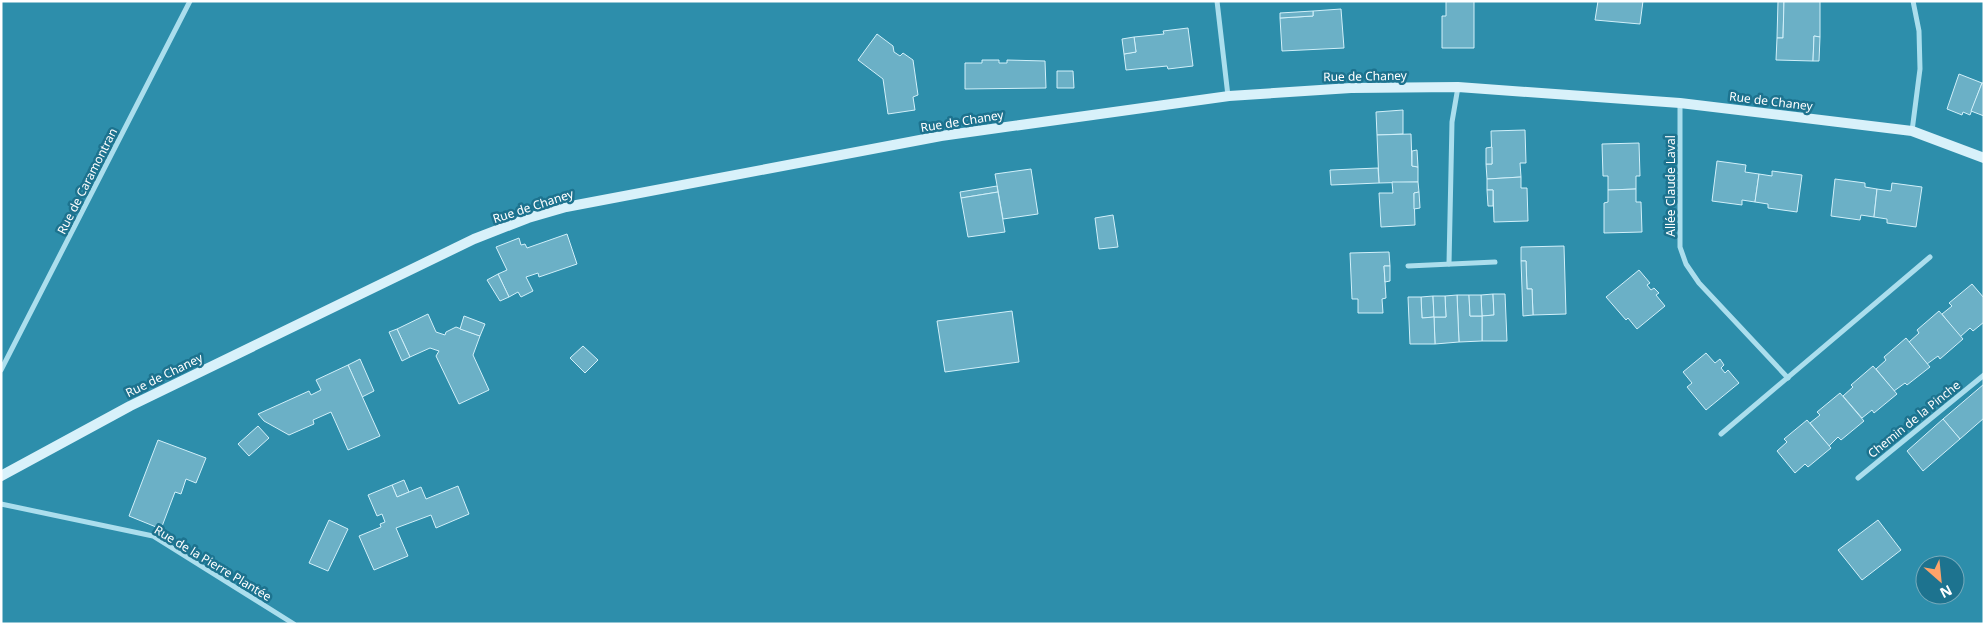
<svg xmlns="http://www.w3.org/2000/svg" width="1985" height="625" font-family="'Noto Sans',sans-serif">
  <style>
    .green { fill: #2d8eab; fill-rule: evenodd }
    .building { fill: #6bb0c6; stroke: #d1f0fa }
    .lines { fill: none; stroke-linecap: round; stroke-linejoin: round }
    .street { stroke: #abdeed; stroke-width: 5 }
    .secondary { stroke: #d8f1fa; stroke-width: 10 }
    .labels { text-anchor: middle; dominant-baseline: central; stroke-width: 5; stroke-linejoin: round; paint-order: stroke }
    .street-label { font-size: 12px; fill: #fff; stroke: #1d738f }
  </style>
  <rect width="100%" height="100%" fill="#1d738f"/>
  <path class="green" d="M 1,1 L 1984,1 L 1984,624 L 1,624 ZM 1925,565 L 1955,565 L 1955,595 L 1925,595 Z"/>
  <g class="building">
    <polygon points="1446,1 1474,1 1474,48 1442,48 1442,16 1446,16"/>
    <polygon points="1598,1 1643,1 1640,24 1595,20"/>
    <polygon points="1778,1 1784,1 1783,38 1777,38"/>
    <polygon points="1784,1 1820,1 1820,37 1814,36 1813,61 1776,60 1777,38 1783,38"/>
    <polygon points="1341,9 1344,48 1282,51 1280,18 1313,16 1313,11"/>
    <polygon points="1313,11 1313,16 1280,18 1280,13"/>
    <polygon points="1188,28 1193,66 1168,69 1167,66 1126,70 1124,54 1136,52 1134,37 1164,34 1163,31"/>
    <polygon points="877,34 893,46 894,52 900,56 903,53 913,60 918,95 913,97 915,110 888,114 883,79 858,60"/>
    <polygon points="1814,36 1820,37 1819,61 1813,61"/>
    <polygon points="1134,37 1136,52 1124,54 1122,39"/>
    <polygon points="982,60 999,60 999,63 1007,63 1007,60 1045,61 1046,88 965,89 965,63 982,63"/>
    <polygon points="1057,71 1073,71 1074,88 1057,88"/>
    <polygon points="1959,74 1982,83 1970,115 1963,112 1962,115 1947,109"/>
    <polygon points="1982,83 1984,83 1984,116 1971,111"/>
    <polygon points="1403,110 1403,134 1377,135 1376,112"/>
    <polygon points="1525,130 1526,163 1520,163 1521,177 1487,179 1486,164 1492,164 1491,131"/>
    <polygon points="1411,134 1412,166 1418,167 1418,182 1379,183 1377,135"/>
    <polygon points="1639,143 1640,176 1636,176 1636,189 1608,190 1608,176 1603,176 1602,144"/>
    <polygon points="1492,147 1492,164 1486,164 1486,148"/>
    <polygon points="1417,150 1418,167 1412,166 1412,151"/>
    <polygon points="1717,161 1746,165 1745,172 1759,174 1755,202 1742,200 1742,205 1712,201"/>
    <polygon points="1378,168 1379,183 1331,185 1330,170"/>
    <polygon points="1031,169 1038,214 1003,219 995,174"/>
    <polygon points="1772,171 1802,175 1797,212 1768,208 1768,204 1755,202 1759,174 1772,176"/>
    <polygon points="1521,177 1521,188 1527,188 1528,221 1494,222 1493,190 1487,190 1487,179"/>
    <polygon points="1835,179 1865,183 1865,187 1877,189 1874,217 1861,215 1860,220 1831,216"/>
    <polygon points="1392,182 1418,182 1419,192 1414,193 1415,225 1381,227 1379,193 1393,193"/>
    <polygon points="1892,183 1922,187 1916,227 1887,223 1887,219 1874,217 1877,189 1891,191"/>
    <polygon points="997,186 998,192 961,198 960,192"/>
    <polygon points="1636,189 1636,202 1641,202 1642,232 1604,233 1604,203 1608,202 1608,190"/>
    <polygon points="1487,190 1493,190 1493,206 1488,206"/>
    <polygon points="998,192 1005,232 968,237 961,198"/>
    <polygon points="1419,192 1420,208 1414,209 1414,193"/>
    <polygon points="1113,215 1118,247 1099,249 1095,218"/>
    <polygon points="567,234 577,264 539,277 538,273 526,277 533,291 521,297 518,292 509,297 498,274 507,270 496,247 519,238 521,245 525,244 527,248"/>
    <polygon points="1564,246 1566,314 1533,315 1532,289 1527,289 1526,261 1521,261 1521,247"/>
    <polygon points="1389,252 1390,266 1384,266 1386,298 1382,299 1383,313 1358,313 1358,299 1352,299 1350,253"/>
    <polygon points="1521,261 1526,261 1527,289 1532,289 1533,315 1523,316"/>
    <polygon points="1384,266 1390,266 1390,281 1385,282"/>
    <polygon points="1639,270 1650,283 1647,285 1651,290 1654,288 1659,293 1656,295 1665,306 1637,329 1628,318 1626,320 1606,297"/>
    <polygon points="498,274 509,297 500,301 487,280"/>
    <polygon points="1972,284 1984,298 1984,322 1973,331 1970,328 1960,337 1942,314 1952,306 1949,303"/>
    <polygon points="1493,294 1494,315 1482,316 1481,295"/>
    <polygon points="1493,294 1505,294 1507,341 1482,341 1482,316 1494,315"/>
    <polygon points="1457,295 1469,295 1470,316 1482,316 1482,341 1459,342"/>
    <polygon points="1457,295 1459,342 1435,344 1434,317 1446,317 1445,296"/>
    <polygon points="1469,295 1481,295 1482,316 1470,316"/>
    <polygon points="1433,296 1434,317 1422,318 1421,297"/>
    <polygon points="1433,296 1445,296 1446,317 1434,317"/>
    <polygon points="1408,297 1421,297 1422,318 1434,317 1435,344 1410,344"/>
    <polygon points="1012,311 1019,362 945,372 937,321"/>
    <polygon points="1939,311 1963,339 1940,359 1938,356 1927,364 1909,342 1919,333 1917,330"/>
    <polygon points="428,314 436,332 445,335 446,332 456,327 480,336 473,355 489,390 459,404 436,356 439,351 430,348 410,357 397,329"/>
    <polygon points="464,316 485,324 480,336 460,329"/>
    <polygon points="397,329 410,357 402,361 389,332"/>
    <polygon points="1906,338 1930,367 1907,385 1905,383 1894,391 1876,369 1886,360 1884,357"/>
    <polygon points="583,346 598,360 585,373 570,358"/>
    <polygon points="1706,353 1715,363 1720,359 1724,365 1721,368 1725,373 1728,370 1739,383 1706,410 1687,387 1692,383 1683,372"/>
    <polygon points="360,359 374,391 362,397 348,365"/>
    <polygon points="348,365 380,436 348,450 331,412 313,420 314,424 289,435 264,421 258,414 309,391 311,395 321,390 316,380"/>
    <polygon points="1873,366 1897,394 1874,413 1872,410 1862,418 1843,396 1853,387 1851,385"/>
    <polygon points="1984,384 1984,418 1960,439 1943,419"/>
    <polygon points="1840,393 1864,421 1841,440 1838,437 1829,446 1810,423 1820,415 1817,412"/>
    <polygon points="1943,419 1960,439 1923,471 1907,451"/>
    <polygon points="1807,420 1831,448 1808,467 1805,464 1795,473 1777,451 1787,442 1784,439"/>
    <polygon points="258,426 269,438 249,456 238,444"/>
    <polygon points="158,440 206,458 196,483 186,479 181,494 175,492 161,529 129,516"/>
    <polygon points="404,480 409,492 397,497 392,485"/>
    <polygon points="392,485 397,497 421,487 426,499 458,486 469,514 436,528 431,515 396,528 408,556 374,570 359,536 381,527 380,524 385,522 382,514 377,516 368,495"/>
    <polygon points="329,520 348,529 328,571 309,563"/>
    <polygon points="1878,520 1901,550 1862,580 1838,550"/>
  </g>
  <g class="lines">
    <g class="street">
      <polyline points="1217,1 1228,96"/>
      <polyline points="1680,103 1680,247 1686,264 1699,283 1788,378"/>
      <polyline points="1912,131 1920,69 1919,31 1913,1"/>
      <polyline points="1449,264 1452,122 1458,87"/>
      <polyline points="1408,266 1495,262"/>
      <polyline points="1,370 190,1"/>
      <polyline points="1721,434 1930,257"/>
      <polyline points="1858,478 1984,375"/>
      <polyline points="1,504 153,536 294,624"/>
    </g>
    <polyline class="secondary" points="1,476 130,406 474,239 528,218 566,207 941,136 1229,96 1351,88 1458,87 1680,103 1912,131 1984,158"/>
  </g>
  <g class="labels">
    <g class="street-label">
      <text transform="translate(1365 76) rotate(-1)">Rue de Chaney</text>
      <text transform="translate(1771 101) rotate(7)">Rue de Chaney</text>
      <text transform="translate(962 121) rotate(-9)">Rue de Chaney</text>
      <text transform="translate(87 181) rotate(-63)">Rue de Caramontran</text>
      <text transform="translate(1670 186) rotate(-90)">Allée Claude Laval</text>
      <text transform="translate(533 206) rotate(-18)">Rue de Chaney</text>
      <text transform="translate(164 375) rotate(-26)">Rue de Chaney</text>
      <text transform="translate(1914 419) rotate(-39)">Chemin de la Pinche</text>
      <text transform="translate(213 563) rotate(31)">Rue de la Pierre Plantée</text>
    </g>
  </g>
  <rect width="1985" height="625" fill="none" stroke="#ffffff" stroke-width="5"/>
  <g transform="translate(1940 580) rotate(153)"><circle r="24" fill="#1d738f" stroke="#77abbc"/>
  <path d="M0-4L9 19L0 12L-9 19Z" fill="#fda36a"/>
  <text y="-8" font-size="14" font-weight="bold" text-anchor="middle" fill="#ffffff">N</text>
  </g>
</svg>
